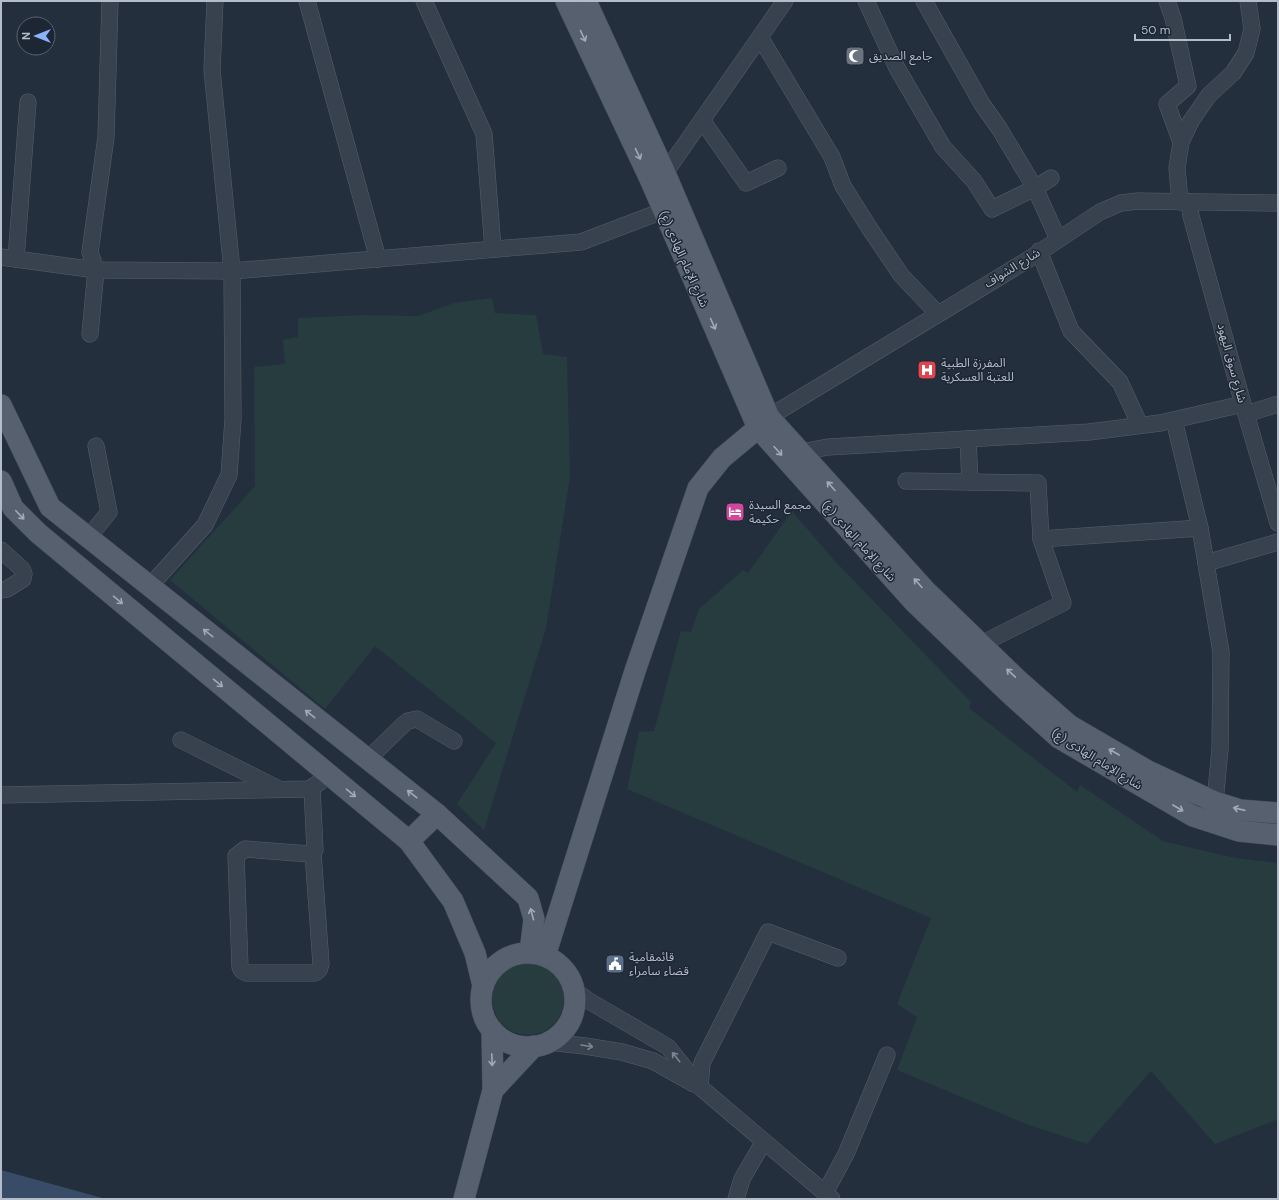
<svg xmlns="http://www.w3.org/2000/svg" width="1279" height="1200" font-family="'DM Sans','Noto Sans Arabic',sans-serif">
  <style>
    .green { fill: #263c3f }
    .water { fill: #394c67 }
    .lines { fill: none; stroke-linecap: round; stroke-linejoin: round }
    .minor-casing { stroke: #565f6c; stroke-width: 17 }
    .major-casing { stroke: #414a57; stroke-width: 22 }
    .minor { stroke: #38414e; stroke-width: 16 }
    .major { stroke: #56606e; stroke-width: 21 }
    .oneway { stroke: #a1aab7 }
    .oneway2 { stroke: #7c8592 }
    .labels { text-anchor: middle; dominant-baseline: central; stroke-width: 3; stroke-linejoin: round; paint-order: stroke }
    .poi-label { font-size: 12px; fill: #b4bcc9; stroke: #1d2633; text-anchor: start }
    .street-label { font-size: 12px; fill: #b4bcc9; stroke: #1d2633 }
  </style>
  <rect width="100%" height="100%" fill="#242f3e"/>
  <g class="green">
    <polygon points="492,298 495,313 536,315 543,354 567,357 570,477 546,628 484,830 457,804 496,743 375,646 325,709 170,580 255,486 254,367 285,364 283,340 298,337 298,318 363,315 418,316 454,303"/>
    <polygon points="792,511 834,560 971,702 969,708 1077,792 1080,785 1163,841 1235,858 1278,863 1278,1119 1215,1144 1151,1071 1087,1144 1029,1125 897,1070 917,1017 897,1004 931,918 627,789 639,732 654,731 681,631 691,632 699,609 743,570 748,573"/>
    <circle cx="528" cy="999" r="36"/>
  </g>
  <polygon class="water" points="1,1170 106,1199 1,1199"/>
  <g class="lines">
    <g class="minor-casing">
      <g id="minor">
        <polyline points="307,1 378,259"/>
        <polyline points="424,1 484,134 493,249"/>
        <polyline points="866,1 897,68 943,147 974,181 992,209 1035,188 1051,178"/>
        <polyline points="924,1 982,104 999,128 1035,188 1058,239"/>
        <polyline points="1167,1 1173,18 1188,86 1167,104 1181,142"/>
        <polyline points="760,37 832,157 843,186 870,229 901,275 938,314"/>
        <polyline points="702,120 746,183 778,168"/>
        <polyline points="657,176 665,173 785,1"/>
        <polyline points="1180,202 1177,168 1181,142 1191,121 1209,95 1233,73 1246,53 1252,29 1248,1"/>
        <polyline points="1189,202 1191,216 1243,404 1278,523"/>
        <polyline points="1039,251 1071,331 1120,382 1140,425"/>
        <polyline points="1,257 96,270 232,271 581,242 673,207"/>
        <polyline points="16,259 28,102"/>
        <polyline points="90,334 96,270 90,252 106,137 110,1"/>
        <polyline points="1246,414 1278,404"/>
        <polyline points="769,417 1029,259 1100,212 1121,203 1138,201 1278,203"/>
        <polyline points="1174,420 1200,528"/>
        <polyline points="968,439 970,482"/>
        <polyline points="801,452 828,447 1089,432 1160,423 1243,404"/>
        <polyline points="906,481 1038,483 1041,539 1063,603 981,644"/>
        <polyline points="88,538 109,512 96,446"/>
        <polyline points="1041,539 1200,528 1221,652 1220,749 1215,802"/>
        <polyline points="1,550 22,569 24,574 23,579 7,589 1,590"/>
        <polyline points="1206,563 1278,542"/>
        <polyline points="150,586 205,525 229,475 233,419 232,271 212,70 215,1"/>
        <polyline points="181,740 279,789"/>
        <polyline points="368,759 404,724 408,721 417,719 454,741"/>
        <polyline points="312,788 315,850 313,853 321,964 319,970 315,973 246,973 242,971 240,967 236,856 245,849 310,854 313,853"/>
        <polyline points="1,795 309,789 320,782"/>
        <polyline points="574,990 589,1001 668,1047 700,1087 832,1199"/>
        <polyline points="548,1042 585,1046 622,1052 653,1061 694,1084"/>
        <polyline points="700,1087 702,1063 768,932 838,958"/>
        <polyline points="825,1193 846,1154 887,1055"/>
        <polyline points="736,1199 742,1179 764,1141"/>
      </g>
    </g>
    <g class="major-casing">
      <g id="major">
        <polyline points="566,1 650,179 758,428 914,602 1009,693 1059,738 1193,816 1239,831 1278,835"/>
        <polyline points="586,1 665,173 769,417 926,591 1019,681 1069,725 1148,771 1215,802 1240,810 1278,813"/>
        <polyline points="1,405 50,507 437,814 528,898 534,919 530,952"/>
        <polyline points="1,481 13,508 38,533 409,841 453,901 475,953 483,986"/>
        <polyline points="409,841 437,814"/>
        <circle cx="528" cy="1000" r="47"/>
        <polyline points="545,956 635,671 698,488 722,458 758,428 768,418"/>
        <polyline points="493,1090 534,1046"/>
        <polyline points="464,1199 493,1090 492,1030"/>
      </g>
    </g>
    <use href="#minor" class="minor"/>
    <use href="#major" class="major"/>
  </g>
  <defs><path id="oneway-shaft" d="M-6 0H5M1.5-3L5.5 0L1.5 3" fill="none" stroke-width="1.6" stroke-linecap="round" stroke-linejoin="round"/></defs>
  <g class="oneway">
    <use href="#oneway-shaft" transform="translate(583 36) rotate(65)"/>
    <use href="#oneway-shaft" transform="translate(638 154) rotate(65)"/>
    <use href="#oneway-shaft" transform="translate(713 324) rotate(66)"/>
    <use href="#oneway-shaft" transform="translate(778 451) rotate(48)"/>
    <use href="#oneway-shaft" transform="translate(831 486) rotate(-132)"/>
    <use href="#oneway-shaft" transform="translate(20 515) rotate(46)"/>
    <use href="#oneway-shaft" transform="translate(918 583) rotate(-132)"/>
    <use href="#oneway-shaft" transform="translate(118 600) rotate(40)"/>
    <use href="#oneway-shaft" transform="translate(208 633) rotate(-142)"/>
    <use href="#oneway-shaft" transform="translate(1011 673) rotate(-137)"/>
    <use href="#oneway-shaft" transform="translate(218 683) rotate(40)"/>
    <use href="#oneway-shaft" transform="translate(310 714) rotate(-142)"/>
    <use href="#oneway-shaft" transform="translate(1114 752) rotate(-150)"/>
    <use href="#oneway-shaft" transform="translate(351 793) rotate(40)"/>
    <use href="#oneway-shaft" transform="translate(412 794) rotate(-142)"/>
    <use href="#oneway-shaft" transform="translate(1178 808) rotate(30)"/>
    <use href="#oneway-shaft" transform="translate(1239 809) rotate(-167)"/>
    <use href="#oneway-shaft" transform="translate(532 914) rotate(-105)"/>
    <use href="#oneway-shaft" transform="translate(492 1060) rotate(88)"/>
  </g>
  <g class="oneway2">
    <use href="#oneway-shaft" transform="translate(587 1046) rotate(9)"/>
    <use href="#oneway-shaft" transform="translate(676 1057) rotate(-129)"/>
  </g>
  <defs>
    <g id="mosque-square" transform="scale(1)"><rect x="-9" y="-9" width="18" height="18" rx="4" fill="#6b7280" stroke="#1d2633"/><path d="M3.5-4.9A6 6 0 1 0 3.5 4.9A5 5 0 1 1 3.5-4.9Z" fill="#fff"/></g>
    <g id="hospital-square" transform="scale(1)"><rect x="-9" y="-9" width="18" height="18" rx="4" fill="#e0444e" stroke="#1d2633"/><path d="M-5-5h3v3.5h4V-5h3V5h-3V1.5h-4V5h-3Z" fill="#fff"/></g>
    <g id="hotel-square" transform="scale(1)"><rect x="-9" y="-9" width="18" height="18" rx="4" fill="#d1479c" stroke="#1d2633"/><path d="M-6-4.5h1.5V1H6V5H4.5V3h-9V5H-6ZM-4 0a1.8 1.8 0 1 1 3.6 0ZM.5 0V-2.5h3Q6-2.5 6 0Z" fill="#fff"/></g>
    <g id="civic-square" transform="scale(1)"><rect x="-9" y="-9" width="18" height="18" rx="4" fill="#5c6f8a" stroke="#1d2633"/><path d="M-.6-6.5H3V-4.5H.6V-3L4-1V1h2V6H-6V1h2V-1L-.6-3ZM-1.2 2.5V6h2.4V2.5Z" fill="#fff"/></g>
  </defs>
  <g fill-rule="evenodd">
    <use href="#mosque-square" x="855" y="56"/>
    <use href="#hospital-square" x="927" y="370"/>
    <use href="#hotel-square" x="735" y="512"/>
    <use href="#civic-square" x="615" y="964"/>
  </g>
  <g class="labels">
    <g class="poi-label">
      <text x="869" y="56">جامع الصديق</text>
      <text x="941" y="363">المفرزة الطبية<tspan x="941" dy="14">للعتبة العسكرية</tspan></text>
      <text x="749" y="505">مجمع السيدة<tspan x="749" dy="14">حكيمة</tspan></text>
      <text x="629" y="957">قائمقامية<tspan x="629" dy="14">قضاء سامراء</tspan></text>
    </g>
    <g class="street-label">
      <text transform="translate(684 259) rotate(66)">شارع الإمام الهادی (ع)</text>
      <text transform="translate(1012 268) rotate(-32)">شارع الشواف</text>
      <text transform="translate(1232 363) rotate(75)">شارع سوق اليهود</text>
      <text transform="translate(859 541) rotate(48)">شارع الإمام الهادی (ع)</text>
      <text transform="translate(1097 759) rotate(32)">شارع الإمام الهادی (ع)</text>
    </g>
  </g>
  <rect width="1279" height="1200" fill="none" stroke="#b4bcc9" stroke-width="4"/>
  <g transform="translate(36 36) rotate(270)"><circle r="19" fill="#1d2633" stroke="#59626f"/>
  <path d="M0-3L7 15L0 10L-7 15Z" fill="#8ab4f8"/>
  <text y="-6" font-size="11" font-weight="bold" text-anchor="middle" fill="#b4bcc9">N</text>
  </g>
  <path d="M1135 34v6h95v-6" fill="none" stroke="#b4bcc9" stroke-width="2"/>
  <text x="1141" y="34" font-size="12" fill="#b4bcc9" stroke="#1d2633" stroke-width="3" paint-order="stroke">50 m</text>
</svg>
